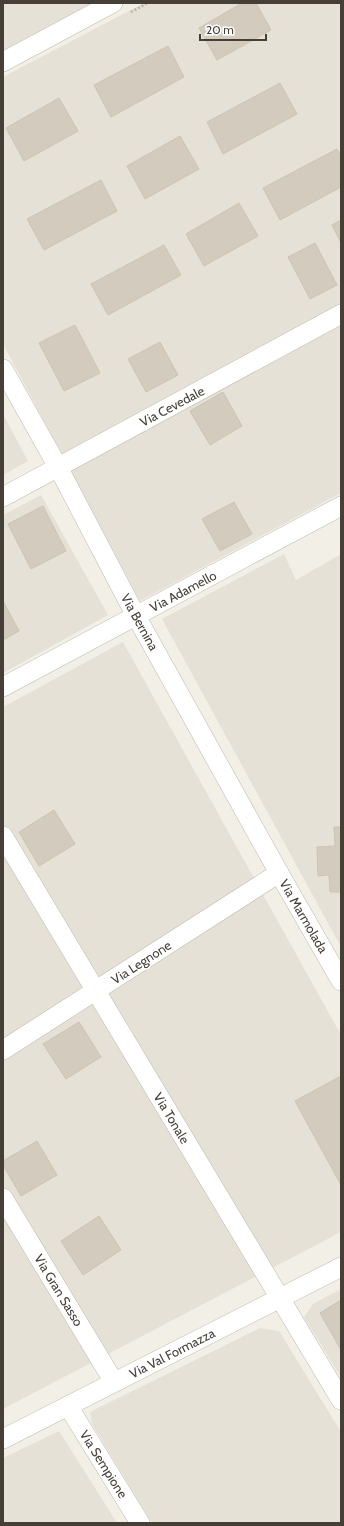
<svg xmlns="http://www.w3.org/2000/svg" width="344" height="1526" font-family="Cabin,sans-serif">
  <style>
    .residential { fill: #e6e1d6 }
    .building { fill: #d3cbbd; stroke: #cdc3b1 }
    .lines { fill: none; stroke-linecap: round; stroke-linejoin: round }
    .street-casing { stroke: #c0baad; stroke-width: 20 }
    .path { stroke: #beb39d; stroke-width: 2.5; stroke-dasharray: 2 2; stroke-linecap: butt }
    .street { stroke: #fff; stroke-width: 19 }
    .labels { text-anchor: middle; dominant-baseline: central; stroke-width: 3; stroke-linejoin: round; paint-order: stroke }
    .street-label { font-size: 13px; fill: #453f37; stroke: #fff }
  </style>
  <rect width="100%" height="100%" fill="#f2efe7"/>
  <g class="residential">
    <polygon points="3,3 97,3 3,54"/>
    <polygon points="144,3 341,3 341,493 140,601 3,344 3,77"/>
    <polygon points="3,414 28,461 3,475"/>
    <polygon points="41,495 108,615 3,673 3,515"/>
    <polygon points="284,554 296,580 341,554 341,947 162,619"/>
    <polygon points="123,642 341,1035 341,1232 3,1409 3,707"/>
    <polygon points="341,1289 341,1377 304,1317 313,1304"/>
    <polygon points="260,1328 279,1331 341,1432 341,1523 152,1523 92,1424 90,1412"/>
    <polygon points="59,1431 117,1523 3,1523 3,1458"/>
  </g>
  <g class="building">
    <polygon points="242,3 256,3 271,30 217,60 199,28"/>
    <polygon points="168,46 184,77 111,117 94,85"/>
    <polygon points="280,83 297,114 223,154 207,122"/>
    <polygon points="59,98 78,131 24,161 6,128"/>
    <polygon points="180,136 199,169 145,199 127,166"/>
    <polygon points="337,149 341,156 341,187 280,220 263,188"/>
    <polygon points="101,180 117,211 44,250 27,219"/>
    <polygon points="239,203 258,236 204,266 186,234"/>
    <polygon points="341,220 341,243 332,225"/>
    <polygon points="315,243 337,285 310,299 288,257"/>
    <polygon points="164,245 181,275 108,315 91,284"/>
    <polygon points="75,325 100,373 64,391 39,343"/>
    <polygon points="160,342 178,375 146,392 128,359"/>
    <polygon points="223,392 242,426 210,445 190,411"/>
    <polygon points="234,502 252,534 220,551 202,519"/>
    <polygon points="43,506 66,551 31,569 8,524"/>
    <polygon points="3,601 19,631 3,640"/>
    <polygon points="54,810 75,844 39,866 19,832"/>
    <polygon points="334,827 341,827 341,892 330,892 329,875 318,876 317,847 335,846"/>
    <polygon points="79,1022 101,1057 66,1079 43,1044"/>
    <polygon points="341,1076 341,1185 295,1101"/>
    <polygon points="37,1141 57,1175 21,1196 3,1165 3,1161"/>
    <polygon points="99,1216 121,1250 83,1275 61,1241"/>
    <polygon points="341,1300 341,1350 320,1313"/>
  </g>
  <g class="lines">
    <g class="street-casing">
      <g id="street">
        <polyline points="3,62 113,3"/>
        <polyline points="3,369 58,467 136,616 279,873 341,981"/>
        <polyline points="3,497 341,314"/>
        <polyline points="3,687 341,506"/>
        <polyline points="3,836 341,1400"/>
        <polyline points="3,1050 279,873"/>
        <polyline points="3,1198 114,1382"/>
        <polyline points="68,1406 140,1523"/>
        <polyline points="3,1439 341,1267"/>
      </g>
    </g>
    <polyline class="path" points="131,12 148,3"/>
    <use href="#street" class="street"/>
  </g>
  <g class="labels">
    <g class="street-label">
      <text transform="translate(172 406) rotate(-28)">Via Cevedale</text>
      <text transform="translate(183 591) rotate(-28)">Via Adamello</text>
      <text transform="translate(140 622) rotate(61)">Via Bernina</text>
      <text transform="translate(304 916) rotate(60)">Via Marmolada</text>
      <text transform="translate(141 962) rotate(-33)">Via Legnone</text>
      <text transform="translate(172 1118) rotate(59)">Via Tonale</text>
      <text transform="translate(59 1290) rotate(59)">Via Gran Sasso</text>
      <text transform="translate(172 1353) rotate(-27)">Via Val Formazza</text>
      <text transform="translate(104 1464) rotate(58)">Via Sempione</text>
    </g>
  </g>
  <rect width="344" height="1526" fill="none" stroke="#453f37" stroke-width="8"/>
  <path d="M200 34v6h66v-6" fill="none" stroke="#453f37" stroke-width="2"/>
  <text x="206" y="34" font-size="12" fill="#453f37" stroke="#ffffff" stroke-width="3" paint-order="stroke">20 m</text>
</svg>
